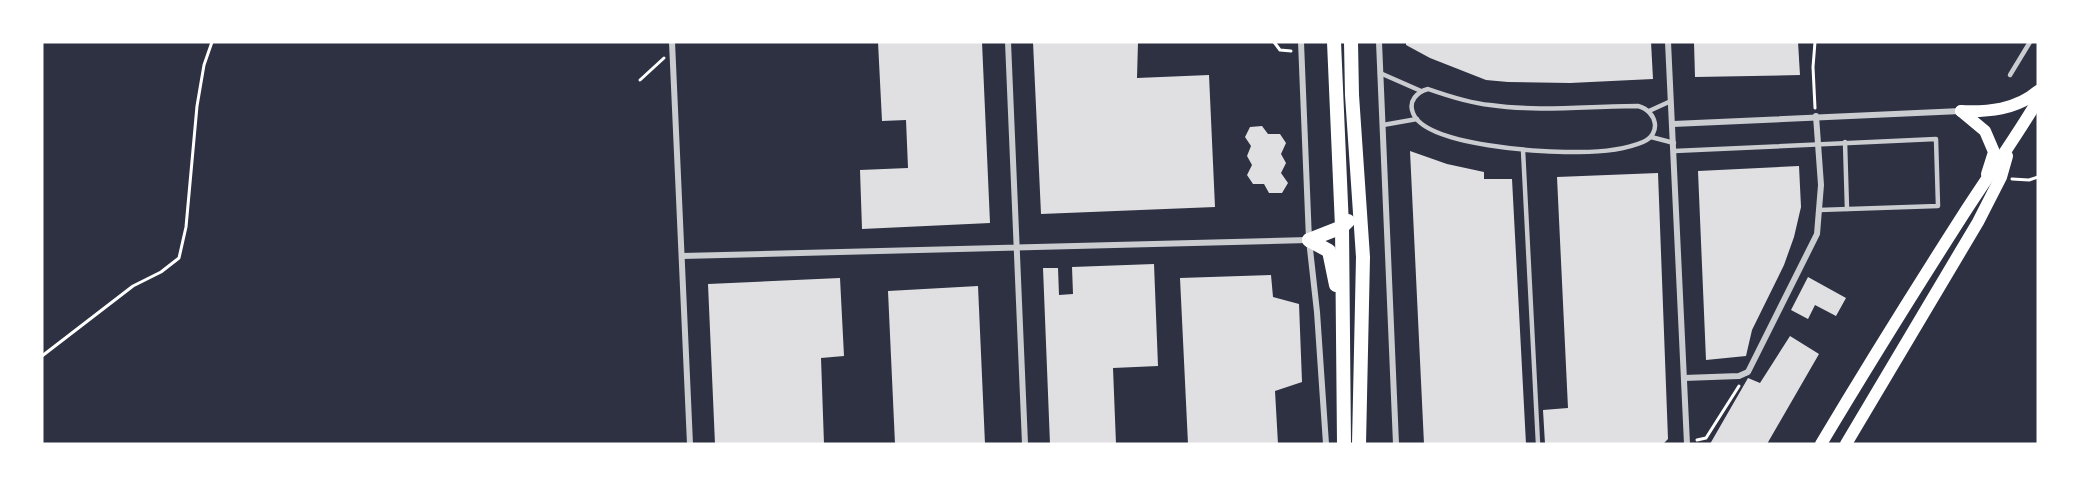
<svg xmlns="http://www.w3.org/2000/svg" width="2080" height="486" font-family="'Golos Text',sans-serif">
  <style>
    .building { fill: #e0e0e3 }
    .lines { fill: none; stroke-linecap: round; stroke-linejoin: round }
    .path { stroke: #fff; stroke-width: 3 }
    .service { stroke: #caccd0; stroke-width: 4.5 }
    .minor { stroke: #caccd0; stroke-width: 6 }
    .secondary { stroke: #fff; stroke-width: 12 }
    .primary { stroke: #fff; stroke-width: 14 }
  </style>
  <rect width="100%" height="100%" fill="#2d3142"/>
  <g class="building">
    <polygon points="878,42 982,42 990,223 862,229 860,170 908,168 906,120 882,121"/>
    <polygon points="1033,42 1138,42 1137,78 1209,75 1215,207 1041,214"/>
    <polygon points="1406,42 1651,42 1653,79 1570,83 1508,82 1486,80 1430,58 1406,45"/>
    <polygon points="1694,42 1798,42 1800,75 1695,77"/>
    <polygon points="1262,126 1268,134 1280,134 1286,143 1281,154 1286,163 1281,173 1288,183 1282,193 1269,193 1264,184 1253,184 1247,175 1252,165 1247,156 1251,146 1245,137 1250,127"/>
    <polygon points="1410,151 1447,164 1484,172 1484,179 1512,179 1526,444 1424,444"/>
    <polygon points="1799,166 1801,207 1794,237 1784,265 1752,330 1746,356 1706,360 1698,171"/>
    <polygon points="1658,173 1668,439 1663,444 1545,444 1543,410 1568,408 1557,177"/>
    <polygon points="1154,264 1158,366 1113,368 1116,444 1050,444 1043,268 1058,268 1059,295 1073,294 1072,267"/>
    <polygon points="1271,275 1273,297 1299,304 1302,382 1275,391 1278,444 1188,444 1180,278"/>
    <polygon points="1808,277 1846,298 1836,316 1815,305 1808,319 1791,310"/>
    <polygon points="840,278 844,356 821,358 824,444 715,444 708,284"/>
    <polygon points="978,286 985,444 895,444 888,291"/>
    <polygon points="1790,336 1819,354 1767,444 1710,444 1748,378 1760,383"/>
  </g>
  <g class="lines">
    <g class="path">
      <polyline points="1274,42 1280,50 1291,51"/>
      <polyline points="640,80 664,58"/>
      <polyline points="1815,108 1813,67 1815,42"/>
      <polyline points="2012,179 2029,180 2038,177"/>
      <polyline points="42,356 133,286 161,272 179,258 186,227 197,106 204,65 212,42"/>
      <polyline points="1697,440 1706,438 1739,386"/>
    </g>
    <g class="service">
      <polyline points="1380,73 1421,91"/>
      <polyline points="2010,75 2030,42"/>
      <path d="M 1428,89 C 1448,96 1469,103 1490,105 C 1537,112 1590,106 1638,106 C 1657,111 1662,134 1643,142 C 1624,150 1599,152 1579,152 C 1547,153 1425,146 1413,113 C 1408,101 1417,92 1428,89 Z"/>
      <polyline points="1649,111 1671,101"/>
      <polyline points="1383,125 1417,119"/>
      <polyline points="1651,137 1674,143"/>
      <polyline points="1845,142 1847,209"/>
      <polyline points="1523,150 1538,444"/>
      <polyline points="1674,151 1936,139 1938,206 1819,210"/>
    </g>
    <g class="minor">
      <polyline points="672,42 690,444"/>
      <polyline points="1008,42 1025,444"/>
      <polyline points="1301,42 1309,240 1317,312 1326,444"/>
      <polyline points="1379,42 1396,444"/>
      <polyline points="1668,42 1687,444"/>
      <polyline points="1673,124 1961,111"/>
      <polyline points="682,256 1308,240"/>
      <polyline points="1684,378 1739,376 1748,372 1817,234 1821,185 1816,116"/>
    </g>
    <g class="secondary">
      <polyline points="1961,111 1985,131 1994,152 1987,174"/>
      <path d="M 1961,111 C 1988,112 2016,110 2038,91"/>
      <path d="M 1821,444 C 1867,367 1915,290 1963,215 C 1988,176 2015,139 2038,100"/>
      <polyline points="1846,444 1978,222 2001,177 2007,156"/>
    </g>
    <g class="primary">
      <polyline points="1334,42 1342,227 1344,444"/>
      <polyline points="1351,42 1352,95 1363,257 1359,444"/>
      <polyline points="1309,240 1342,227 1348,221"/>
      <polyline points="1309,240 1329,251 1336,285"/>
    </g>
  </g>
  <rect width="2080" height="486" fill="none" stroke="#ffffff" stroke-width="87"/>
</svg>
